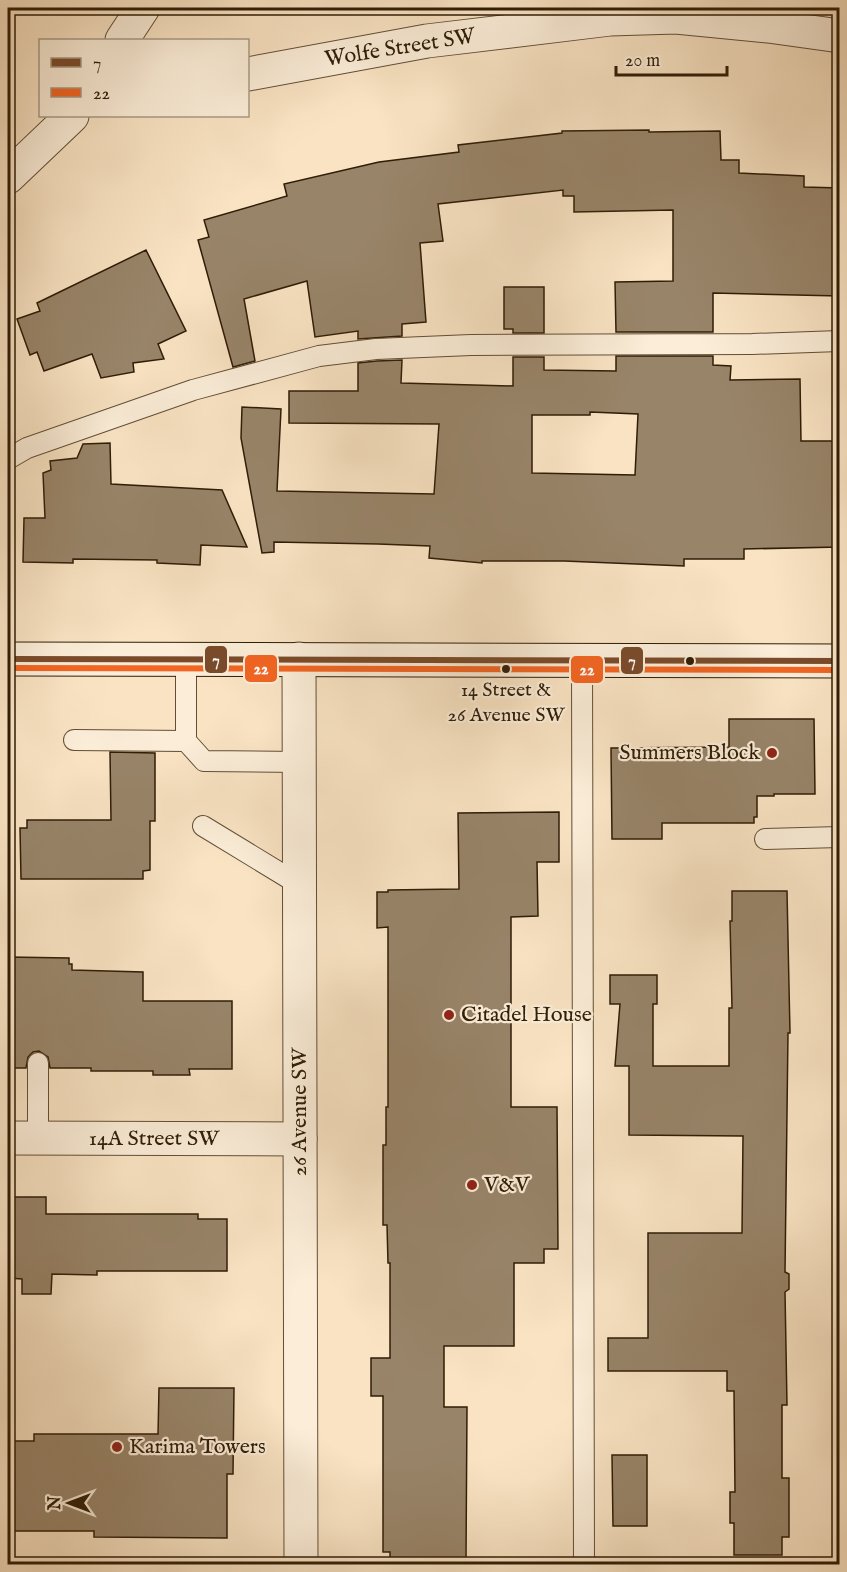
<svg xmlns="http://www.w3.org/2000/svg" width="847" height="1572" font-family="'IM FELL English',serif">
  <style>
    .building { fill: #988469; stroke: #2f1d07; stroke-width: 1.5; fill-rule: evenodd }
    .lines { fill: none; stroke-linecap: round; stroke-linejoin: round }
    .service-casing { stroke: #624e36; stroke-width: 22 }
    .minor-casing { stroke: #624e36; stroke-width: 35 }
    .tertiary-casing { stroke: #624e36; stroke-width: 35 }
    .secondary-casing { stroke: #2f1d07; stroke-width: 35 }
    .service { stroke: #fbedd8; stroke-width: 20 }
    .minor { stroke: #fbedd8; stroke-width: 33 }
    .tertiary { stroke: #fbedd8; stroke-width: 33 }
    .secondary { stroke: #fbedd8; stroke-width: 33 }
    .bus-1-casing { stroke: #fbedd8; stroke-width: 10 }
    .bus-2-casing { stroke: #fbedd8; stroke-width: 10 }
    .bus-1 { stroke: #7a4b2a; stroke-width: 6 }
    .bus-2 { stroke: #f26522; stroke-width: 6 }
    .bus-dot { fill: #2f1d07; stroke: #fbedd8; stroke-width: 2 }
    .poi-dot { fill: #8f2418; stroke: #fbedd8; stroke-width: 2 }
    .labels { text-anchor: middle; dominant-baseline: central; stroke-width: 4.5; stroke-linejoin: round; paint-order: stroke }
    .bus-label { font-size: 20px; fill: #2f1d07; stroke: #fbedd8 }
    .street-label { font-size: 22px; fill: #2f1d07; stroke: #fbedd8 }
    .poi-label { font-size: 22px; fill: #2f1d07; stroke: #fbedd8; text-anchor: start }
    .line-badge { stroke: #fbedd8; stroke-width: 2 }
    .badge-label { font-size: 16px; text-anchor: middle; font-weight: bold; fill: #fff }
  </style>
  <rect width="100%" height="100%" fill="#f9e3c3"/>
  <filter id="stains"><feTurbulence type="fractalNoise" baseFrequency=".00333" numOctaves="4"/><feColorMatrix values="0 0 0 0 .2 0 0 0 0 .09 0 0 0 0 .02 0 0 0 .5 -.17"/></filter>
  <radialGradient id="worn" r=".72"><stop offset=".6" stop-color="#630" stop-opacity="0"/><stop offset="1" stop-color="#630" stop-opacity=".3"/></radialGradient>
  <g class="building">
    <polygon points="649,130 649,132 720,131 721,160 739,160 739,173 804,176 804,187 840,188 840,296 713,293 713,332 616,332 615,282 673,281 673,210 574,212 574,196 563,196 563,190 438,204 443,241 420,243 426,322 402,324 402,336 358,339 358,331 315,337 307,281 244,299 255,361 233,367 198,240 209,237 204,220 287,196 284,184 379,162 459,152 458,145 562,133 562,131"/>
    <polygon points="146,250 186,331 158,344 164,359 133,363 134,372 101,378 92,354 44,371 37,352 30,355 17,319 40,311 37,303"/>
    <polygon points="504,287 544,287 544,333 513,333 513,329 504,329"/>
    <path d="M 616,356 L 713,356 L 713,365 L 731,366 L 730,380 L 800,379 L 801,441 L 840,441 L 840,547 L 744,549 L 744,559 L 684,559 L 684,566 L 564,561 L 482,561 L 482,563 L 429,558 L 430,546 L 378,544 L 274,542 L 274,552 L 262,553 L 241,438 L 242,407 L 281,409 L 277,491 L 434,494 L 439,424 L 289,423 L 289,391 L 358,391 L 358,363 L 377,361 L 402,360 L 401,383 L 513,386 L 513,357 L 544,357 L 544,370 L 616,371 ZM 590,412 L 638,414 L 635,475 L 532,473 L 532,415 L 590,415 Z"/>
    <polygon points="110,443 111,484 222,490 247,547 201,545 200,565 157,563 157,560 73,559 73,563 23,562 24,518 45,518 43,473 51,470 50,461 77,458 83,444"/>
    <polygon points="729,719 814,719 815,794 774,794 774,796 757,796 757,817 754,817 754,823 662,823 662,839 612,839 611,748 729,747"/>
    <polygon points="110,752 155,753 155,821 150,821 150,870 143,871 143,879 21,879 20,828 27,828 27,820 111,820"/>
    <polygon points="559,812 559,862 537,862 538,916 511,917 511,1107 557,1107 558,1249 544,1249 544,1263 514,1263 514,1346 444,1346 444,1407 467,1407 466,1560 390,1560 390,1552 383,1552 383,1396 371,1396 371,1358 390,1358 390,1263 388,1263 387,1225 383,1225 383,1145 386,1145 386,1107 388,1107 388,927 377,928 377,892 388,892 388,890 459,889 458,813"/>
    <polygon points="732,891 787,891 790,1033 788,1033 785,1272 789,1274 789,1289 785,1292 787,1405 782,1405 782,1478 789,1478 789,1537 782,1537 782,1555 734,1555 734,1523 730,1523 730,1492 735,1492 734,1391 727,1391 727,1371 608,1371 608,1338 648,1338 648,1233 742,1233 743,1136 629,1135 629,1066 615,1066 620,1004 610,1004 610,975 657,975 657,1004 653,1004 653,1066 729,1066 729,1008 732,1008 730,921 732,921"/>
    <polygon points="8,957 69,958 69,964 72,964 72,970 143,972 143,1001 232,1001 232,1069 189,1069 190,1075 153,1075 153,1071 91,1071 91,1068 50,1068 48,1057 39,1051 33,1052 28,1057 26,1068 8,1068"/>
    <polygon points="8,1197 46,1197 46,1214 198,1214 198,1219 227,1219 227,1271 97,1271 97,1275 52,1274 51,1294 22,1294 22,1279 8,1278"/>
    <polygon points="159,1388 234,1388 233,1474 227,1474 227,1538 94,1537 94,1531 8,1531 8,1441 34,1441 34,1434 158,1434"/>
    <polygon points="612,1455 647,1455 647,1526 613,1526"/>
  </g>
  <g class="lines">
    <g class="service-casing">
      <g id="service">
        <polyline points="8,459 27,448 193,390 319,356 376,349 471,345 752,344 840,341"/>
        <polyline points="186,659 186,741 204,761 299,762"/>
        <polyline points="582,660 584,1564"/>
        <polyline points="74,740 186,741"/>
        <polyline points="203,826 300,885"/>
        <polyline points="765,839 840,837"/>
        <polyline points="38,1063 38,1138"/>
      </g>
    </g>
    <g class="minor-casing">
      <g id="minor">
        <polyline points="122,40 143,8"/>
        <polyline points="248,74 427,41 610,19 676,17 768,26 840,36"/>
        <polyline points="8,177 72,116"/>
        <polyline points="8,1138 300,1139"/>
      </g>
    </g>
    <g class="tertiary-casing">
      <polyline id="tertiary" points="299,659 301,1564"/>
    </g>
    <g class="secondary-casing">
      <polyline id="secondary" points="8,659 840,661"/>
    </g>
    <use href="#service" class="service"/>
    <use href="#minor" class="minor"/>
    <use href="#tertiary" class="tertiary"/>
    <use href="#secondary" class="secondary"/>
    <g class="bus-1-casing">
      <polyline id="bus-1" points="8,659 840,661"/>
    </g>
    <g class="bus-2-casing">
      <polyline id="bus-2" points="8,668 840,670"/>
    </g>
    <use href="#bus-1" class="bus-1"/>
    <use href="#bus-2" class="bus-2"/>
  </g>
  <g class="bus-dot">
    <circle cx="690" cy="661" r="5"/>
    <circle cx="506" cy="669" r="5"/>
  </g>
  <g class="poi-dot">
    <circle cx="772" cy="753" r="6"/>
    <circle cx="449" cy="1015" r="6"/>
    <circle cx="472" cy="1185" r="6"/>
    <circle cx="117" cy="1447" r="6"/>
  </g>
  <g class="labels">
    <g class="bus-label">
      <text x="506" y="690">14 Street &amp;<tspan x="506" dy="25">26 Avenue SW</tspan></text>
    </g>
    <g class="street-label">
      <text transform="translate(400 48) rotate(-9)">Wolfe Street SW</text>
      <text transform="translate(300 1112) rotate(-90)">26 Avenue SW</text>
      <text x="154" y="1139">14A Street SW</text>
    </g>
    <g class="poi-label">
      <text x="760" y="753" text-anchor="end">Summers Block</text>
      <text x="461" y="1015">Citadel House</text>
      <text x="484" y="1185">V&amp;V</text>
      <text x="129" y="1447">Karima Towers</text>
    </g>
  </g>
  <g class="line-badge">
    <rect x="204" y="645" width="24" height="29" rx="6" fill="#7a4b2a"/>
    <rect x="620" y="646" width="24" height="29" rx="6" fill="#7a4b2a"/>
    <rect x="244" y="654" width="34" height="29" rx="6" fill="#f26522"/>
    <rect x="570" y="655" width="34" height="29" rx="6" fill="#f26522"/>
  </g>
  <g class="badge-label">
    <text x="216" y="665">7</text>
    <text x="632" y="666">7</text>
    <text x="261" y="674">22</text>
    <text x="587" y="675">22</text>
  </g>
  <rect width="847" height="1572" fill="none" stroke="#f9e3c3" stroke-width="30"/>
  <rect x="9" y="9" width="829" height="1554" fill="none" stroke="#2f1d07" stroke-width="3"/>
  <rect x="15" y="15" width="817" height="1542" fill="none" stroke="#2f1d07" stroke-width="1.5"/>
  <rect x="39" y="39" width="210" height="78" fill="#fbedd8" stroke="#a99a84" stroke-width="1.5"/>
  <rect x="51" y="58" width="30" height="9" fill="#7a4b2a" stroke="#a99a84" stroke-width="1.5"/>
  <text x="93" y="69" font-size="18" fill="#2f1d07">7</text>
  <rect x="51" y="88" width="30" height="9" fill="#f26522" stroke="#a99a84" stroke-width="1.5"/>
  <text x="93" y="99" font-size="18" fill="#2f1d07">22</text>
  <g transform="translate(69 1503) rotate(270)" stroke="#fbedd8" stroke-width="4.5" paint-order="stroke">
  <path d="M0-4.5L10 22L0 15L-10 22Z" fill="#2f1d07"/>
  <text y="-9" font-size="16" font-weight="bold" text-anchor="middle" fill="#2f1d07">N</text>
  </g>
  <path d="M616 66v9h111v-9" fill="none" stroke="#2f1d07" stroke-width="3"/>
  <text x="625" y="66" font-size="18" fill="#2f1d07" stroke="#fbedd8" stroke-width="4.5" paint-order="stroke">20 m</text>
  <rect width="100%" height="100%" filter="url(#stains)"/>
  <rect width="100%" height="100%" fill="url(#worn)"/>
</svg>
